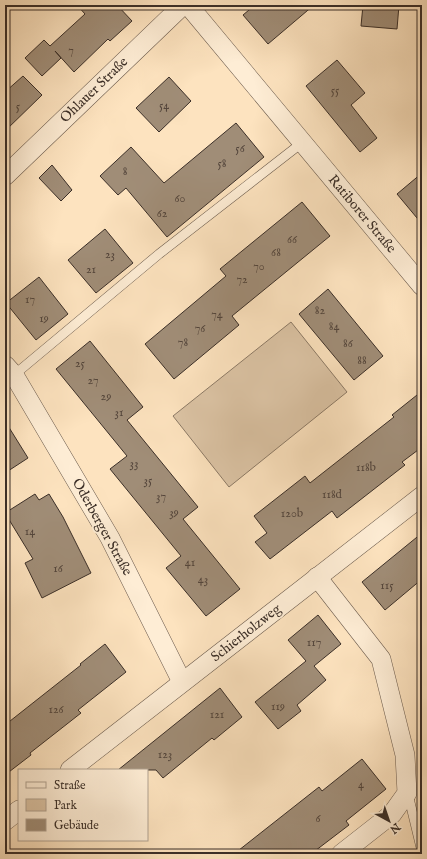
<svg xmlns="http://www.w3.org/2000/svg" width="427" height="859" font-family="'IM FELL English',serif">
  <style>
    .green { fill: #dcc4a5; stroke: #8c7a66 }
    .building { fill: #a08d77; stroke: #3b2f28 }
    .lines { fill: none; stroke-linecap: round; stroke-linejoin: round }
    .lane-casing { stroke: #6c5c4e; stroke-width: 10 }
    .street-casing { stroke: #6c5c4e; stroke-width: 20 }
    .lane { stroke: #feedd5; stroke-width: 9 }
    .street { stroke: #feedd5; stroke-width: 19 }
    .labels { text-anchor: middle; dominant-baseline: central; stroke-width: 3.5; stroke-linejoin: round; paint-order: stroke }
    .number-label { font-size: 12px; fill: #54463c }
    .street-label { font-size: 14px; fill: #3b2f28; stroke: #feedd5 }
  </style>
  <rect width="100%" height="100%" fill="#fde3bf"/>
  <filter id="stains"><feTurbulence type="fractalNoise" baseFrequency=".005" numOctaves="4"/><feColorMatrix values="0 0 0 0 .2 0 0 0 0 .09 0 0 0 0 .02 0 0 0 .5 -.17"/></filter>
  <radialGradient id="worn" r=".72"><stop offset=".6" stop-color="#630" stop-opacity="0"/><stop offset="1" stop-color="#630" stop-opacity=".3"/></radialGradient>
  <polygon class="green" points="291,322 347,392 229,487 173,416"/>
  <g class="building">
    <polygon points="77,5 117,5 132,21 110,41 108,39 74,72 55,51 61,58 42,76 25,58 44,40 50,46 85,14"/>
    <polygon points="255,5 314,5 268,44 243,15"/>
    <polygon points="363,5 399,5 397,29 361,26"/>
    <polygon points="337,60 365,93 351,105 377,138 360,152 306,86"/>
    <polygon points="23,76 42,95 5,131 5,92"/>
    <polygon points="169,77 191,101 159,132 136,108"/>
    <polygon points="236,123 264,157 167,237 126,188 118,195 100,176 131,147 164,183"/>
    <polygon points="52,165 72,190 61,201 39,178"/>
    <polygon points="422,173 422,224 397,194"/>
    <polygon points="302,202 330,236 232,316 239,325 174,379 145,344 226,276 220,269"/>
    <polygon points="105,229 133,263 96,293 68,260"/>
    <polygon points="39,277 68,314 36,340 6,303"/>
    <polygon points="328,289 383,356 354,380 299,314"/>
    <polygon points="90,341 143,407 127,420 198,507 183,519 240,589 206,616 166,568 181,556 110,469 127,456 56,369"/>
    <polygon points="422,391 422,447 402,462 405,465 337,518 332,511 270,559 255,542 267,533 254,516 305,476 310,483 394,417 392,415"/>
    <polygon points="5,421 28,458 5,473"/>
    <polygon points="35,494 39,500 49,494 63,517 91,573 42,598 25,563 33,559 5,513"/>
    <polygon points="422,533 422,579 385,610 362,582"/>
    <polygon points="318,615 341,644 314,666 326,680 297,705 301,711 278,729 255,702 306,661 288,640"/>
    <polygon points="105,644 126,672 78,710 81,713 30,753 31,755 5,775 5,725 81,665 80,664"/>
    <polygon points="220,688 242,717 214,740 212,738 163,778 156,770 118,770"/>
    <polygon points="362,759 386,789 346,821 349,825 311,854 234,854 319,787 322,791"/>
  </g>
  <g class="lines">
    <g class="lane-casing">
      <g id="lane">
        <polyline points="14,375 159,254 303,142"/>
        <polyline points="408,794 422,852"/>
      </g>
    </g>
    <g class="street-casing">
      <g id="street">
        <polyline points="188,5 422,286"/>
        <polyline points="5,176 183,5"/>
        <polyline points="5,365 14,375 110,538 182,682"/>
        <polyline points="317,577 381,659 405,755 407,793 392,814 341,854"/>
        <polyline points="70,770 422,496"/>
        <polyline points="5,821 19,810"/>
      </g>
    </g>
    <use href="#lane" class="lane"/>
    <use href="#street" class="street"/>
  </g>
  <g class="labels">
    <g class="number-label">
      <text x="71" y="50">7</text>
      <text x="335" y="90">55</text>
      <text x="164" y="105">54</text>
      <text x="18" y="106">5</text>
      <text x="240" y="148">56</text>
      <text x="222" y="163">58</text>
      <text x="125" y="171">8</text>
      <text x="180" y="198">60</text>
      <text x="162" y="213">62</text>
      <text x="292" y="239">66</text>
      <text x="276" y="252">68</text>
      <text x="110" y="254">23</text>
      <text x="259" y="266">70</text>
      <text x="91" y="269">21</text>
      <text x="242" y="279">72</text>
      <text x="30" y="299">17</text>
      <text x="320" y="310">82</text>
      <text x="217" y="314">74</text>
      <text x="44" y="318">19</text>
      <text x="334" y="326">84</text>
      <text x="200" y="328">76</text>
      <text x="183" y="342">78</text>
      <text x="348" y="343">86</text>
      <text x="362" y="360">88</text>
      <text x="80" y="363">25</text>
      <text x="93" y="380">27</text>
      <text x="106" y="396">29</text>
      <text x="119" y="412">31</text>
      <text x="134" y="463">33</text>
      <text x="366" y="467">118b</text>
      <text x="148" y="480">35</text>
      <text x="332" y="494">118d</text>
      <text x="161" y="496">37</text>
      <text x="174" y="512">39</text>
      <text x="292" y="513">120b</text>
      <text x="30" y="531">14</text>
      <text x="190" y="562">41</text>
      <text x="58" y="568">16</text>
      <text x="203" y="579">43</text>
      <text x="387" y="585">115</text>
      <text x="314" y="642">117</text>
      <text x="278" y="706">119</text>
      <text x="56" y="709">126</text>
      <text x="217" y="714">121</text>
      <text x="165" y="754">123</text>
      <text x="361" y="784">4</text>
      <text x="318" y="818">6</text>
    </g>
    <g class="street-label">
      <text transform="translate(94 90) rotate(-44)">Ohlauer Straße</text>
      <text transform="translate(362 214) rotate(50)">Ratiborer Straße</text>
      <text transform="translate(102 527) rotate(61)">Oderberger Straße</text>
      <text transform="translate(246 633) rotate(-38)">Schierholzweg</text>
    </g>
  </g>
  <rect width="427" height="859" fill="none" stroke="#fde3bf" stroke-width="20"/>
  <rect x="6" y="6" width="415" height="847" fill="none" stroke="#3b2f28" stroke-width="2"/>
  <rect x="10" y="10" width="407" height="839" fill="none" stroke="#3b2f28"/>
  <rect x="18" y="769" width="130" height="72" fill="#feedd5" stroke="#b0a190"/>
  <rect x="26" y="782" width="20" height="6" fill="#feedd5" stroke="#b0a190"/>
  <text x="54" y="789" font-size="12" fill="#3b2f28">Straße</text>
  <rect x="26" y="799" width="20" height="12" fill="#dcc4a5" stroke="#b0a190"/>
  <text x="54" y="809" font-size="12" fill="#3b2f28">Park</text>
  <rect x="26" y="819" width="20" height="12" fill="#a08d77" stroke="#b0a190"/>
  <text x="54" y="829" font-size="12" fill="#3b2f28">Gebäude</text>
  <g transform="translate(389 821) rotate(140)" stroke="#feedd5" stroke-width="3" paint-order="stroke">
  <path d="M0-3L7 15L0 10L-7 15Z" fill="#3b2f28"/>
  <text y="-6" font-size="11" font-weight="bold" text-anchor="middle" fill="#3b2f28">N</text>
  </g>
  <rect width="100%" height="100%" filter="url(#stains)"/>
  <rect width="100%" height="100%" fill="url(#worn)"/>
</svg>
